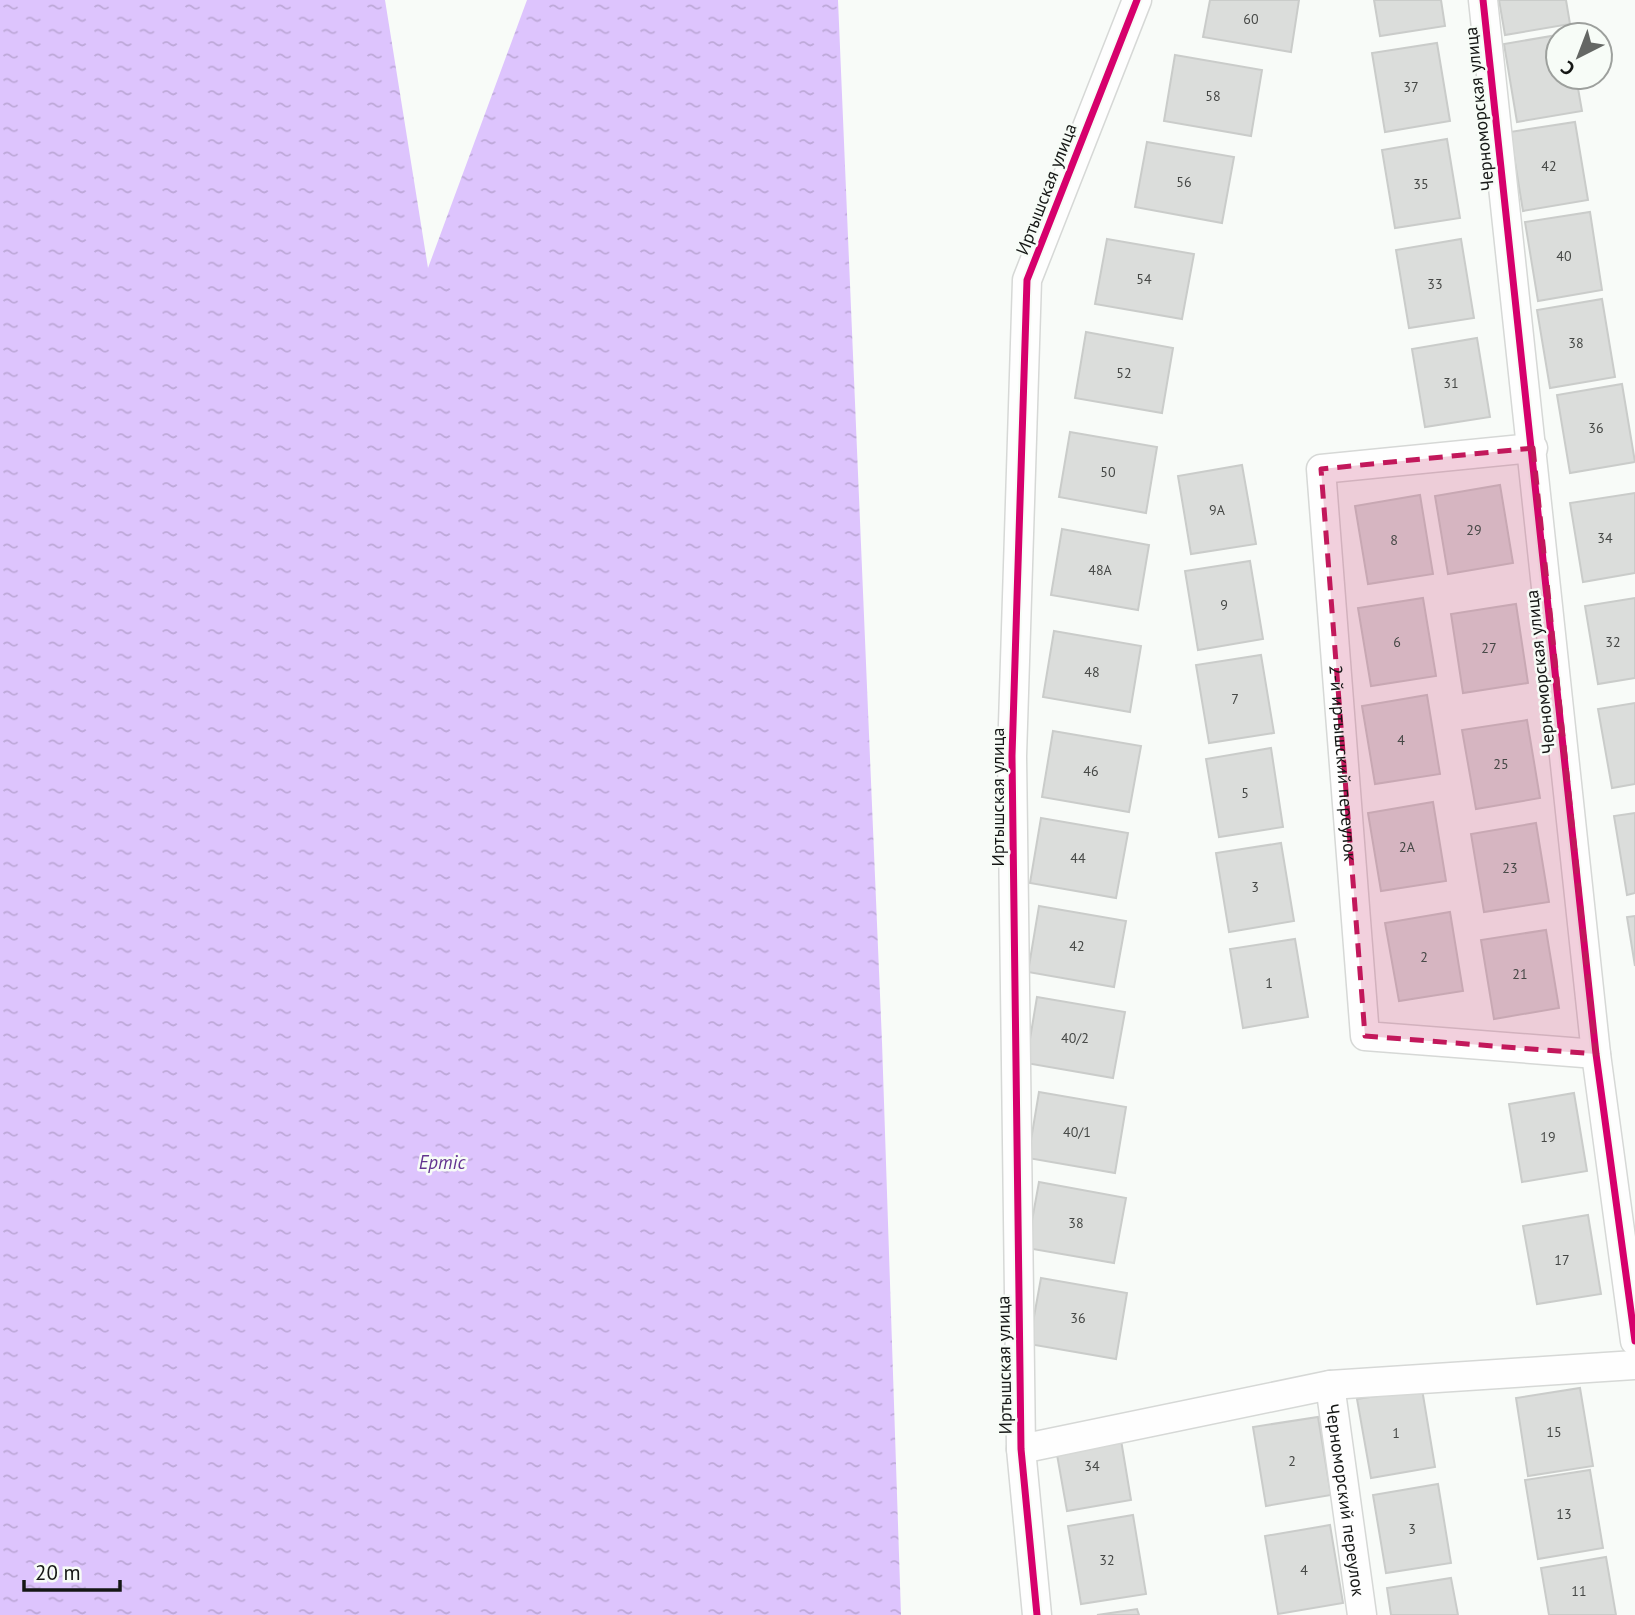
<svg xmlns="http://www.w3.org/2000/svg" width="1635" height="1615" font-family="'PT Sans',sans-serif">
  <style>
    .water { fill: url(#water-ripples) }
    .building { fill: #dbdddb; stroke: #caccca; stroke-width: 2 }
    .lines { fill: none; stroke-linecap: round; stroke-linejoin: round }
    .minor-casing { stroke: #d6d8d6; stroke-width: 31 }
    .minor { stroke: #fefefe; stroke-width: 28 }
    .cycleway-casing { stroke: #f7fcf7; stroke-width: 11 }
    .cycleway { stroke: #d6006c; stroke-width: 7 }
    .marked { fill: #c2185b; fill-opacity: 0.2; stroke: #c2185b; stroke-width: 5; stroke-dasharray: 14 9; stroke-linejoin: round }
    .labels { text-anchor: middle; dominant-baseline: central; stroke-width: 5; stroke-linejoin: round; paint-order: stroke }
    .number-label { font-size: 14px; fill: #464846 }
    .street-label { font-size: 18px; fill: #151715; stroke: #f7fcf7 }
    .water-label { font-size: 19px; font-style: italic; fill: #633390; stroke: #f7fcf7 }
  </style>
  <defs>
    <pattern id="water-ripples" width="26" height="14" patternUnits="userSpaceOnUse" patternTransform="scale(1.75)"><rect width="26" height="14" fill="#ddc4fd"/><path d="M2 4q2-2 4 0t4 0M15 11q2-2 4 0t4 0" fill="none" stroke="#bda8d8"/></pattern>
  </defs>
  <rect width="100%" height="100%" fill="#f8fbf8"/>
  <polygon class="water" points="0,0 385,0 428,268 527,0 838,0 882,1042 901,1615 0,1615"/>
  <g class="building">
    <polygon points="1210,0 1299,0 1291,52 1203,37"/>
    <polygon points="1374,0 1441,0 1445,26 1380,36"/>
    <polygon points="1499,0 1566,0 1570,24 1505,35"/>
    <polygon points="1569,33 1569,35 1558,35 1558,77 1576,77 1582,111 1517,122 1504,44"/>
    <polygon points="1437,43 1450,121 1385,132 1372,53"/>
    <polygon points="1175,55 1262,70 1251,136 1164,121"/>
    <polygon points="1575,122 1588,200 1523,211 1510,132"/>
    <polygon points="1447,139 1460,218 1395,228 1382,150"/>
    <polygon points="1147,142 1234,157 1222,223 1135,207"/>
    <polygon points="1590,212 1602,290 1538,301 1525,222"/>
    <polygon points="1107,239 1194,254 1182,319 1095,304"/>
    <polygon points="1461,239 1474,318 1409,328 1396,250"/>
    <polygon points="1602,299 1615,377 1550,388 1537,310"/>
    <polygon points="1086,332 1173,348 1162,413 1075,398"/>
    <polygon points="1477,338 1490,417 1425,427 1412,349"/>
    <polygon points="1622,384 1635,462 1570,473 1557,395"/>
    <polygon points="1070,432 1157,447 1146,513 1059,497"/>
    <polygon points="1242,465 1256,544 1191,554 1178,476"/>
    <polygon points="1500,485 1513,563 1448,574 1435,496"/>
    <polygon points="1635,493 1635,573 1583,582 1570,503"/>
    <polygon points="1420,495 1433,574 1368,584 1355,506"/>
    <polygon points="1062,529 1149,545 1138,610 1051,595"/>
    <polygon points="1250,561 1263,639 1198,650 1185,571"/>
    <polygon points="1423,598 1436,676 1371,686 1358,608"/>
    <polygon points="1635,598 1635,678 1598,684 1585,606"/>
    <polygon points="1516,604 1528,683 1463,693 1451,614"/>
    <polygon points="1054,631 1141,646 1130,712 1043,697"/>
    <polygon points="1261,655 1274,733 1209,743 1196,665"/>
    <polygon points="1427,695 1440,774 1375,784 1362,706"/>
    <polygon points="1635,703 1635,784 1612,788 1598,709"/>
    <polygon points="1527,720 1540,798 1476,809 1462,730"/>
    <polygon points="1053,731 1141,746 1129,812 1042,797"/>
    <polygon points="1271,748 1283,827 1219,837 1206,759"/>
    <polygon points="1433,802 1446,881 1381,891 1368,813"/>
    <polygon points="1635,813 1635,893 1627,895 1614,816"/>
    <polygon points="1041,818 1128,833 1116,898 1030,883"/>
    <polygon points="1536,823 1549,902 1484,912 1471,834"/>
    <polygon points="1281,843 1294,921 1229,932 1216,853"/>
    <polygon points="1039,906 1126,921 1114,987 1028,972"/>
    <polygon points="1450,912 1463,991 1399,1001 1385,923"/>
    <polygon points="1635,916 1635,966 1627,917"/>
    <polygon points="1546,930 1559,1008 1494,1019 1481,940"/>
    <polygon points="1295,939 1308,1017 1243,1028 1230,949"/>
    <polygon points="1037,997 1125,1012 1113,1078 1026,1063"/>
    <polygon points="1039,1092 1126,1107 1115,1173 1028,1158"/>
    <polygon points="1574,1093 1587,1171 1522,1182 1509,1104"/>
    <polygon points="1039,1182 1126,1198 1114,1263 1027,1248"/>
    <polygon points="1588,1215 1601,1294 1537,1304 1523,1226"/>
    <polygon points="1041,1278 1127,1293 1116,1359 1029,1344"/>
    <polygon points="1580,1388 1593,1466 1528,1476 1516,1398"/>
    <polygon points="1422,1389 1435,1467 1371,1478 1357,1399"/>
    <polygon points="1318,1417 1331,1495 1266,1506 1253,1427"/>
    <polygon points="1118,1422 1131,1500 1067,1511 1053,1432"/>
    <polygon points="1590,1470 1603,1548 1538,1559 1525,1480"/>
    <polygon points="1438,1484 1451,1563 1386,1573 1373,1495"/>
    <polygon points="1133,1515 1146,1594 1081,1604 1068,1526"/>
    <polygon points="1330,1525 1343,1603 1278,1614 1265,1536"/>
    <polygon points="1606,1557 1616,1615 1549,1615 1541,1568"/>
    <polygon points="1451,1578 1458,1615 1391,1615 1387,1588"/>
    <polygon points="1137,1609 1139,1615 1097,1615"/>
  </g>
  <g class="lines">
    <g class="minor-casing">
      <g id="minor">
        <polyline points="1483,0 1596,1054 1635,1341"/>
        <path id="s1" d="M 1533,448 L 1321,469 L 1365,1036 L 1596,1054"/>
        <path id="s2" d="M 1330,1385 L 1362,1615"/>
        <polyline points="1021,1449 1330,1385 1635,1365"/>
        <polyline points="1037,1615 1021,1449 1012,756 1027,280 1137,0"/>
      </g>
    </g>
    <use href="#minor" class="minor"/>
    <g class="cycleway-casing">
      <g id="cycleway">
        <polyline points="1483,0 1596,1054 1635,1341"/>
        <polyline points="1037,1615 1021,1449 1012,756 1027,280 1137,0"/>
      </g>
    </g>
    <use href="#cycleway" class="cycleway"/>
  </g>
  <path class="marked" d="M 1533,448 L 1596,1054 L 1365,1036 L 1321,469 Z"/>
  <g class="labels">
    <g class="number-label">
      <text x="1251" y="19">60</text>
      <text x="1411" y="87">37</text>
      <text x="1213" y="96">58</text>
      <text x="1549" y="166">42</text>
      <text x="1184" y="182">56</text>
      <text x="1421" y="184">35</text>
      <text x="1564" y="256">40</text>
      <text x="1144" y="279">54</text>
      <text x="1435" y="284">33</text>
      <text x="1576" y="343">38</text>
      <text x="1124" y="373">52</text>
      <text x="1451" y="383">31</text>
      <text x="1596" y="428">36</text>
      <text x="1108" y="472">50</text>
      <text x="1217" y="510">9А</text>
      <text x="1474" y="530">29</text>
      <text x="1605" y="538">34</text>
      <text x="1394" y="540">8</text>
      <text x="1100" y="570">48А</text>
      <text x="1224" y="605">9</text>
      <text x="1397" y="642">6</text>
      <text x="1613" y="642">32</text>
      <text x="1489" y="648">27</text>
      <text x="1092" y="672">48</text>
      <text x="1235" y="699">7</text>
      <text x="1401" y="740">4</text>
      <text x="1501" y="764">25</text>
      <text x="1091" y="771">46</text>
      <text x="1245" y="793">5</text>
      <text x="1407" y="847">2А</text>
      <text x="1078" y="858">44</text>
      <text x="1510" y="868">23</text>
      <text x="1255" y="887">3</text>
      <text x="1077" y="946">42</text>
      <text x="1424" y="957">2</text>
      <text x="1520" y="974">21</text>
      <text x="1269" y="983">1</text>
      <text x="1075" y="1038">40/2</text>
      <text x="1077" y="1132">40/1</text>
      <text x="1548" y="1137">19</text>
      <text x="1076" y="1223">38</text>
      <text x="1562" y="1260">17</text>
      <text x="1078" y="1318">36</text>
      <text x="1554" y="1432">15</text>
      <text x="1396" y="1433">1</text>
      <text x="1292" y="1461">2</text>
      <text x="1092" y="1466">34</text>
      <text x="1564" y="1514">13</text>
      <text x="1412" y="1529">3</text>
      <text x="1107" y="1560">32</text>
      <text x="1304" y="1570">4</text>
      <text x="1579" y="1591">11</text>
    </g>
    <g class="street-label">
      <text transform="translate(1479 109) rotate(-96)">Черноморская улица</text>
      <text transform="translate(1046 189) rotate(-69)">Иртышская улица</text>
      <text transform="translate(1540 672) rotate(-96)">Черноморская улица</text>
      <text stroke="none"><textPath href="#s1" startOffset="508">2-й иртышский переулок</textPath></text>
      <text transform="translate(997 797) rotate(-90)">Иртышская улица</text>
      <text transform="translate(1004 1365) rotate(-91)">Иртышская улица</text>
      <text stroke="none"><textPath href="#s2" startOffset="116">Черноморский переулок</textPath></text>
    </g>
    <g class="water-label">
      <text x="442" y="1162">Ертіс</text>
    </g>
  </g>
  <g transform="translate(1579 56) rotate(222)"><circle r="33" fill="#f7fcf7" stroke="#9da09d" stroke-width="2"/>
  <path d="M0-5L12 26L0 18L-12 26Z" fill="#646764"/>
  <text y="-10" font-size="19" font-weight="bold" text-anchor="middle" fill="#151715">С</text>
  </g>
  <path d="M24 1580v10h96v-10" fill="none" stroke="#151715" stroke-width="3.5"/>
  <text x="35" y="1580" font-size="21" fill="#151715" stroke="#f7fcf7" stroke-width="5" paint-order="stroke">20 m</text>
</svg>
